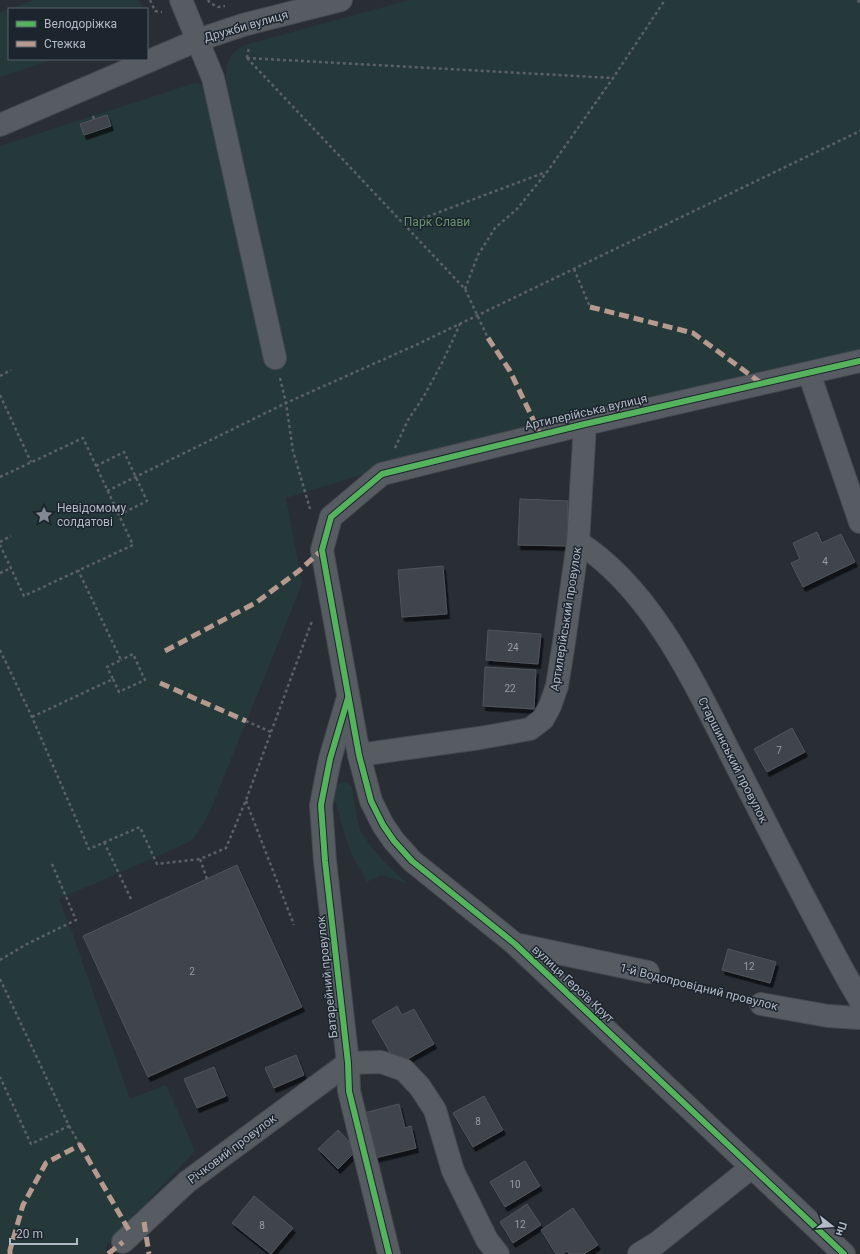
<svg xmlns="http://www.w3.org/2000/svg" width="860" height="1254" font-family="Roboto,sans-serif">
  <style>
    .green { fill: #26393a }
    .building { fill: #40454b; stroke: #50555b; filter: url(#shadow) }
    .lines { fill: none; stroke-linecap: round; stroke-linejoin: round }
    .minor-casing { stroke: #464a4f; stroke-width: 24 }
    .path { stroke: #5b6166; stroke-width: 2.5; stroke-dasharray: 3 3; stroke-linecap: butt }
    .minor { stroke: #575c62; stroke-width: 22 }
    .quiet { stroke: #b69a8f; stroke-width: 5; stroke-dasharray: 10 5; stroke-linecap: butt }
    .cycleway-casing { stroke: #1c242e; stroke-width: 8 }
    .cycleway { stroke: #56b35d; stroke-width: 6 }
    .labels { text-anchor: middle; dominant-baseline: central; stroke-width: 3; stroke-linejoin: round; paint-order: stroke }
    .number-label { font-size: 10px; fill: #959da6 }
    .street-label { font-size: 12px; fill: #b1bac5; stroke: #1c242e }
    .park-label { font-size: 12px; fill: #699570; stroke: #1c242e }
    .poi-label { font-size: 12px; fill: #b1bac5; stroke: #1c242e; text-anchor: start }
  </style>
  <defs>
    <filter id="shadow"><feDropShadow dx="2.5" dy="4.5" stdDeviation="0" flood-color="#0009"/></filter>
  </defs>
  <rect width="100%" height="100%" fill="#282e34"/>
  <g class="green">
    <polygon points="33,0 139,0 143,9 10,9"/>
    <path d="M 409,0 L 860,0 L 860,352 L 735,381 L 597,410 L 400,463 L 286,498 L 302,584 L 210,811 L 199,831 L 192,840 L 176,848 L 59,899 L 72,932 L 130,1099 L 166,1085 L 195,1151 L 105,1247 L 108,1254 L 0,1254 L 0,146 L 198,82 L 203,87 L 204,93 L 227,87 C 227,82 225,75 226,70 C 227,58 235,50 245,45 Z"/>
    <polygon points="9,9 9,59 54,59 0,77 0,13"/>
    <path d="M 346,782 L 352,787 C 354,800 356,814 359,827 C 365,844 393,871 407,883 L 381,875 L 367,882 L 352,854 L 345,836 L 335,800 L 335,790 L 339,783 Z"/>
  </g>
  <g class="building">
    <polygon points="107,115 111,126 84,135 80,124"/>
    <polygon points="520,499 568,501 567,546 518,545"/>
    <polygon points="817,532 822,543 841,534 855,562 803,587 791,563 800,559 793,543"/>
    <polygon points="443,566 447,614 402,617 398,570"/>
    <polygon points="488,630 541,634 538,664 486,660"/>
    <polygon points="485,667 536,670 534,709 483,706"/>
    <polygon points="792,728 805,752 767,772 754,749"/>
    <polygon points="237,865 302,1007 148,1077 83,936"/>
    <polygon points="728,949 776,962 770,983 722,970"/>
    <polygon points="397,1006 402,1015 414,1009 434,1044 397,1065 372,1021"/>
    <polygon points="296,1055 304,1075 274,1088 265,1068"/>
    <polygon points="214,1067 226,1096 197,1108 184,1079"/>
    <polygon points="484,1096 503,1130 473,1147 453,1113"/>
    <polygon points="399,1104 405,1128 411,1126 416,1148 371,1159 360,1114"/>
    <polygon points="338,1130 357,1150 338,1169 318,1149"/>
    <polygon points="525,1161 540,1186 505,1207 490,1182"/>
    <polygon points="254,1196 293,1228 271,1254 232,1223"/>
    <polygon points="527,1204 541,1225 513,1243 500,1222"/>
    <polygon points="573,1208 598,1245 584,1254 569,1254 567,1251 563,1254 556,1254 541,1230"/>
  </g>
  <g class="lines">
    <g class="minor-casing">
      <g id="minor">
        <polyline points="181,0 213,78 275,358"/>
        <polyline points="0,125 198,40 243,25 341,0"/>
        <polyline points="809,373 860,522"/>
        <path d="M 578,542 C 651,589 692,678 730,753 C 761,813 790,872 822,931 C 834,954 846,977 860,1000"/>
        <polyline points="347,701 330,759 321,805 325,861 348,1063 349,1091 389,1254"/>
        <polyline points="359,755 480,738 530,729 543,719 550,706 557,686 564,642 578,542 585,424"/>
        <polyline points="515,944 648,972"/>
        <polyline points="761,1004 828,1016 860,1018"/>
        <polyline points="348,1063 381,1062 404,1070 420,1087 435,1110 453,1171 487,1240 498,1254"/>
        <polyline points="123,1242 187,1182 348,1063"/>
        <polyline points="639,1254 657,1243 752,1167"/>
        <polyline points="844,1254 515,944 412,861 394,841 383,825 371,801 359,755 322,550 331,517 382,474 585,424 860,361"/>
      </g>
    </g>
    <g class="path">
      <polyline points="150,0 155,11 162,12"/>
      <polyline points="208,0 210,3 218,7 225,6"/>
      <polyline points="858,0 860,4"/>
      <polyline points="247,58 465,289 488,338"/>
      <polyline points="247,58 613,78"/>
      <polyline points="247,58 249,47"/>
      <polyline points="93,116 94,119"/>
      <polyline points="405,225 546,172"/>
      <polyline points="574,269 590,307"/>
      <polyline points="465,289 478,255 495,228 517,209 547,172 613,78 665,0"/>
      <polyline points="0,376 11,370"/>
      <polyline points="280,378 286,403 293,451 310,509"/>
      <polyline points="0,395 31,462"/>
      <polyline points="395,448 408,420 424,396 443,361 460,324"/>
      <polyline points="96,466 124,452 147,501 119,515"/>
      <polyline points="0,477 83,438 133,545 24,596 0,545"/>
      <polyline points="107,491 286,403 418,344 860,131"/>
      <polyline points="0,542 11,536"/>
      <polyline points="0,573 11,568"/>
      <polyline points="0,650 32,717 89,849 140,827 157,864 200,859"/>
      <polyline points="113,679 119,692 145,680 133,654 121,660"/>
      <polyline points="32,717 113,679 107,667 121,660 78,570"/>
      <polyline points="246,721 271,732"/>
      <polyline points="246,801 294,925"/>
      <polyline points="104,842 131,899"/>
      <polyline points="207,879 200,859 226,848 246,800 312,621"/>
      <polyline points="0,960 27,944 76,920 52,864"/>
      <polyline points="669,978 741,998"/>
      <polyline points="0,979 69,1126 31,1144 0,1077"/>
      <polyline points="69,1126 80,1145"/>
    </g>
    <use href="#minor" class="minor"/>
    <g class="quiet">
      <polyline points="590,307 693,333 761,383"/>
      <polyline points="488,338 510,371 540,434"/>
      <polyline points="165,651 257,602 300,570 322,550"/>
      <polyline points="160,683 246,721"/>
      <polyline points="144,1222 149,1254"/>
      <polyline points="10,1254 10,1250 23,1205 46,1163 80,1145 131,1234"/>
      <polyline points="108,1254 123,1242"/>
    </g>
    <g class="cycleway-casing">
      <g id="cycleway">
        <polyline points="348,698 330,759 321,805 325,861 348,1063 349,1091 389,1254"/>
        <polyline points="844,1254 515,944 412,861 394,841 383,825 371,801 359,755 322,550 331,517 382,474 585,424 860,361"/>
      </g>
    </g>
    <use href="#cycleway" class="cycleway"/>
  </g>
  <defs>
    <g id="sight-bare" transform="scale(1.38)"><path d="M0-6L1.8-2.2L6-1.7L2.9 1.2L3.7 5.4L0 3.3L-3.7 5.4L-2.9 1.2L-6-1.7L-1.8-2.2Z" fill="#818992" stroke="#1c242e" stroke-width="2.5" paint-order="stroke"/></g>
  </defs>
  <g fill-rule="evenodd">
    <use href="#sight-bare" x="44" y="515"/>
  </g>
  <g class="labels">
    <g class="number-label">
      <text x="825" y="561">4</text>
      <text x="513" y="647">24</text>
      <text x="510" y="688">22</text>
      <text x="779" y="750">7</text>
      <text x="749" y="966">12</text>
      <text x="192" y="971">2</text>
      <text x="478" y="1121">8</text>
      <text x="515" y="1184">10</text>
      <text x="520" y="1224">12</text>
      <text x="262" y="1225">8</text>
    </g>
    <g class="street-label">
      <text transform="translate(246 26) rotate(-16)">Дружби вулиця</text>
      <text transform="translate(586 412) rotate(-13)">Артилерійська вулиця</text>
      <text transform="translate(566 619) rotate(-81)">Артилерійський провулок</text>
      <text transform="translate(733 760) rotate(63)">Старшинський провулок</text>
      <text transform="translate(327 977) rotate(-96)">Батарейний провулок</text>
      <text transform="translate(573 984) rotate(43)">вулиця Героїв Крут</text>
      <text transform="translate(699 987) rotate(14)">1-й Водопровідний провулок</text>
      <text transform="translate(232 1149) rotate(-37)">Річковий провулок</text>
    </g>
    <g class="park-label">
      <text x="437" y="222">Парк Слави</text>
    </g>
    <g class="poi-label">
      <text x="57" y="508">Невідомому<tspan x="57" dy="14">солдатові</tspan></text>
    </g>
  </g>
  <rect x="8" y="8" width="140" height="52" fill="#1c242e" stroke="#58606a"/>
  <rect x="16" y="21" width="20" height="6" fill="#56b35d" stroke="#58606a"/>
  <text x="44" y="28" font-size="12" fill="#b1bac5">Велодоріжка</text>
  <rect x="16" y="41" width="20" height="6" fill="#b69a8f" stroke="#58606a"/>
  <text x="44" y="48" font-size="12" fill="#b1bac5">Стежка</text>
  <g transform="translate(832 1226) rotate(107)" stroke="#1c242e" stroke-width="3" paint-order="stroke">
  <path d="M0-3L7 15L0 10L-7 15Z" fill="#b1bac5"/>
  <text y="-6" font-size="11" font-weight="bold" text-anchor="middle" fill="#b1bac5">Пн</text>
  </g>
  <path d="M10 1238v6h67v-6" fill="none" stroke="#b1bac5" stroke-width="2"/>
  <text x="16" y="1238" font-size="12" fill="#b1bac5" stroke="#1c242e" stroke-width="3" paint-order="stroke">20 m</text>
</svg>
